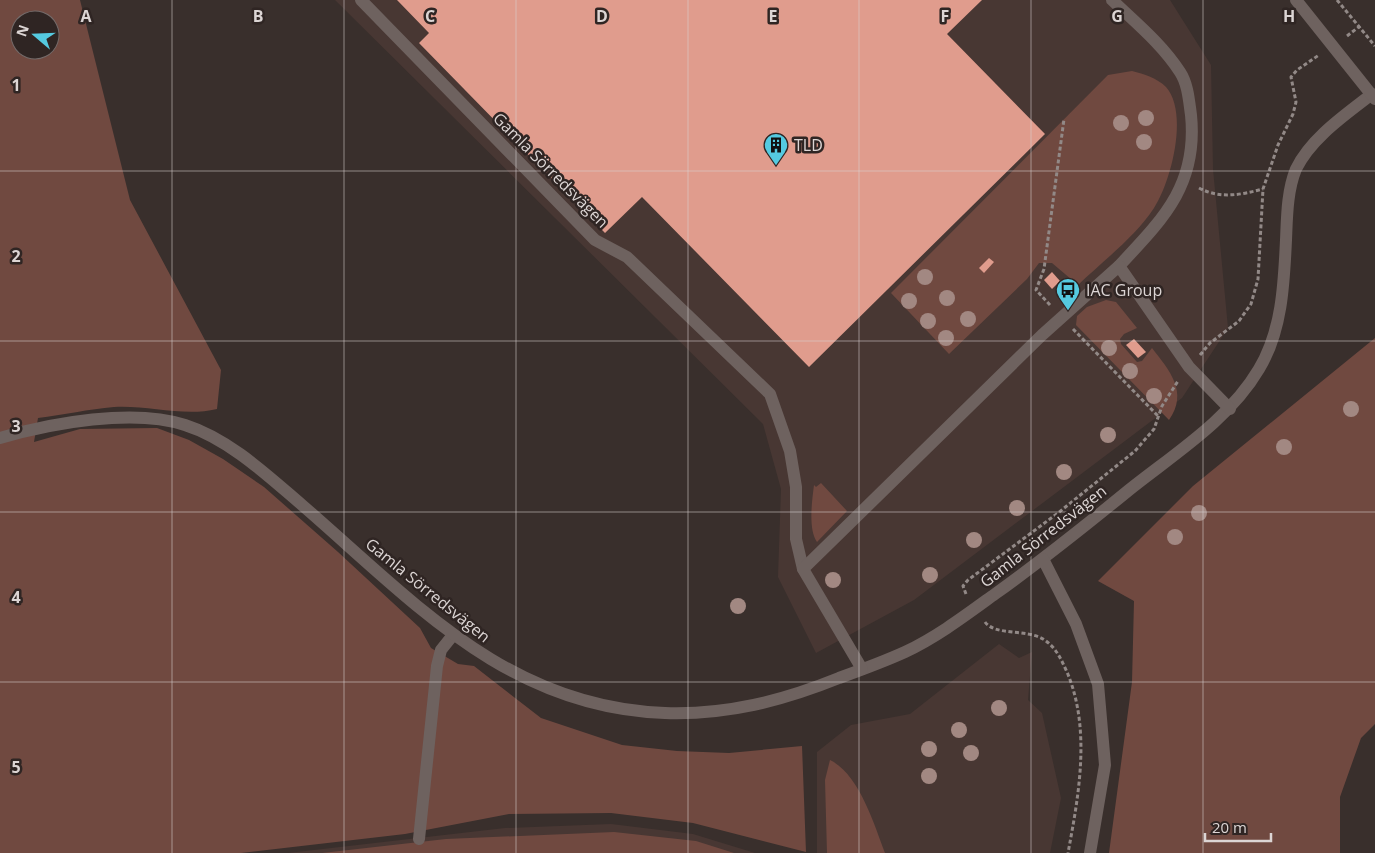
<svg xmlns="http://www.w3.org/2000/svg" width="1375" height="853" font-family="'Open Sans',sans-serif">
  <style>
    .built { fill: #483733 }
    .green { fill: #704940; fill-rule: evenodd }
    .building { fill: #e09c8d }
    .lines { fill: none; stroke-linecap: round; stroke-linejoin: round }
    .path { stroke: #928987; stroke-width: 3; stroke-dasharray: 4 2.5; stroke-linecap: butt }
    .lane { stroke: #6e625f; stroke-width: 12 }
    .street { stroke: #6e625f; stroke-width: 12 }
    .secondary { stroke: #6e625f; stroke-width: 12 }
    .tree { fill: #a28882 }
    .grid { fill: none; stroke: #dcd5d4; stroke-width: 1; stroke-opacity: 0.55 }
    .labels { text-anchor: middle; dominant-baseline: central; stroke-width: 5; stroke-linejoin: round; paint-order: stroke }
    .poi-label { font-size: 16px; fill: #dcd5d4; stroke: #2f2523; text-anchor: start }
    .street-label { font-size: 16px; fill: #dcd5d4; stroke: #2f2523 }
    .grid-label { font-size: 16px; text-anchor: middle; font-weight: bold; fill: #dcd5d4; stroke: #2f2523; stroke-width: 5; stroke-linejoin: round; paint-order: stroke }
  </style>
  <rect width="100%" height="100%" fill="#392f2c"/>
  <g class="built">
    <polygon points="335,0 1170,0 1211,65 1213,169 1228,328 1182,398 914,600 816,653 778,577 781,489 763,424"/>
    <polygon points="999,644 1019,658 1032,652 1028,700 1042,713 1061,798 1050,853 817,853 817,752 851,725 910,714"/>
    <polygon points="611,824 693,834 755,853 288,853 505,828"/>
  </g>
  <g class="green">
    <path d="M 0,0 L 80,0 L 130,200 L 221,370 L 217,409 C 184,417 148,405 114,407 C 89,409 63,415 38,418 L 34,442 L 80,429 L 157,428 L 189,440 L 223,459 L 264,487 L 338,552 L 420,628 L 431,648 L 458,664 L 474,666 L 541,718 L 622,745 L 677,751 L 729,753 L 802,746 L 806,852 L 693,823 L 611,813 L 509,814 L 405,834 L 241,853 L 0,853 ZM 20,20 L 50,20 L 50,50 L 20,50 Z"/>
    <path d="M 1132,71 C 1144,74 1157,78 1166,87 C 1189,113 1171,182 1154,208 C 1135,237 1103,261 1078,285 L 1052,263 L 1039,263 L 1027,279 L 949,354 L 891,293 L 1108,75 Z"/>
    <path d="M 1106,300 L 1116,302 L 1137,328 L 1124,334 L 1120,339 L 1121,344 L 1137,362 L 1142,361 L 1152,348 C 1169,370 1189,392 1169,420 L 1076,325 L 1077,316 L 1087,307 Z"/>
    <polygon points="1375,338 1375,724 1361,738 1340,797 1340,853 1109,853 1132,682 1134,601 1098,581 1193,486"/>
    <path d="M 821,483 L 847,511 L 817,542 C 808,529 812,501 814,485 L 816,487 Z"/>
    <path d="M 830,760 C 859,774 874,824 885,853 L 827,853 L 825,780 Z"/>
    <polygon points="614,832 696,841 734,853 322,853 446,839"/>
  </g>
  <g class="building">
    <polygon points="397,0 982,0 947,34 1045,134 809,367 642,197 605,233 419,43 429,33"/>
    <polygon points="989,258 994,262 984,273 979,268"/>
    <polygon points="1052,272 1060,281 1052,289 1044,280"/>
    <polygon points="1134,339 1146,352 1138,358 1126,345"/>
  </g>
  <g class="lines">
    <g class="path">
      <polyline points="1337,0 1375,46"/>
      <polyline points="1347,36 1360,26"/>
      <path d="M 1199,188 C 1220,199 1240,195 1263,189"/>
      <polyline points="1050,305 1036,290 1044,269 1064,119"/>
      <polyline points="1073,329 1158,416"/>
      <polyline points="1200,355 1210,343 1239,321 1251,304 1258,279 1263,189 1278,145 1293,114 1296,102 1291,77 1297,70 1319,55"/>
      <polyline points="966,594 963,586 968,580 1058,513 1135,451 1154,429 1162,406 1178,381"/>
      <path d="M 985,622 C 995,636 1027,629 1043,639 C 1056,647 1061,659 1067,672 C 1091,729 1079,794 1068,853"/>
    </g>
    <polyline class="lane" points="419,839 437,666 441,650 453,635"/>
    <g class="street">
      <polyline points="361,0 595,240 627,257 770,394 790,451 796,487 796,539 803,569"/>
      <path d="M 1112,0 C 1136,23 1162,44 1180,72 C 1188,84 1189,101 1191,115 C 1198,185 1163,219 1119,266"/>
      <path d="M 0,438 C 51,423 134,408 185,425 C 229,439 267,475 302,505 C 413,601 508,708 665,713 C 727,715 782,701 839,678 C 861,670 883,662 905,652 C 937,637 966,615 995,594 C 1041,561 1085,526 1129,490 C 1174,454 1229,420 1259,369 C 1282,331 1284,284 1286,240 C 1287,217 1287,191 1296,169 C 1311,138 1345,115 1372,94"/>
      <polyline points="1043,559 1076,624 1098,684 1105,765 1090,853"/>
      <polyline points="862,669 803,569 1042,335 1119,266 1189,367 1230,409"/>
    </g>
    <polyline class="secondary" points="1296,0 1375,99"/>
  </g>
  <g class="tree">
    <circle cx="1146" cy="118" r="8"/>
    <circle cx="1121" cy="123" r="8"/>
    <circle cx="1144" cy="142" r="8"/>
    <circle cx="925" cy="277" r="8"/>
    <circle cx="947" cy="298" r="8"/>
    <circle cx="909" cy="301" r="8"/>
    <circle cx="968" cy="319" r="8"/>
    <circle cx="928" cy="321" r="8"/>
    <circle cx="946" cy="338" r="8"/>
    <circle cx="1109" cy="348" r="8"/>
    <circle cx="1130" cy="371" r="8"/>
    <circle cx="1154" cy="396" r="8"/>
    <circle cx="1351" cy="409" r="8"/>
    <circle cx="1108" cy="435" r="8"/>
    <circle cx="1284" cy="447" r="8"/>
    <circle cx="1064" cy="472" r="8"/>
    <circle cx="1017" cy="508" r="8"/>
    <circle cx="1199" cy="513" r="8"/>
    <circle cx="1175" cy="537" r="8"/>
    <circle cx="974" cy="540" r="8"/>
    <circle cx="930" cy="575" r="8"/>
    <circle cx="833" cy="580" r="8"/>
    <circle cx="738" cy="606" r="8"/>
    <circle cx="999" cy="708" r="8"/>
    <circle cx="959" cy="730" r="8"/>
    <circle cx="929" cy="749" r="8"/>
    <circle cx="971" cy="753" r="8"/>
    <circle cx="929" cy="776" r="8"/>
  </g>
  <path class="grid" d="M 172,0 L 172,853M 344,0 L 344,853M 516,0 L 516,853M 688,0 L 688,853M 859,0 L 859,853M 1031,0 L 1031,853M 1203,0 L 1203,853M 0,171 L 1375,171M 0,341 L 1375,341M 0,512 L 1375,512M 0,682 L 1375,682"/>
  <defs>
    <g id="building-pin" transform="scale(1.25)"><path d="M0 17L-7.5 6A9.5 9.5 0 1 1 7.5 6Z" fill="#55cae0" stroke="#2f2523"/><path d="M-4-6H4V6H1V3H-1V6H-4ZM-2.5-4.3h1.7v1.8h-1.7ZM.8-4.3h1.7v1.8H.8ZM-2.5-1h1.7V.8h-1.7ZM.8-1h1.7V.8H.8Z" fill="#111"/></g>
    <g id="bus-pin" transform="scale(1.25)"><path d="M0 17L-7.5 6A9.5 9.5 0 1 1 7.5 6Z" fill="#55cae0" stroke="#2f2523"/><path d="M-5-6H5V4H4V6H2V4H-2V6H-4V4H-5ZM-3.5-4V0h7V-4ZM-3.5 1.2v1.5H-2V1.2ZM2 1.2v1.5H3.5V1.2Z" fill="#111"/></g>
  </defs>
  <g fill-rule="evenodd">
    <use href="#building-pin" x="776" y="145"/>
    <use href="#bus-pin" x="1068" y="290"/>
  </g>
  <g class="labels">
    <g class="poi-label">
      <text x="794" y="145">TLD</text>
      <text x="1086" y="290">IAC Group</text>
    </g>
    <g class="street-label">
      <text transform="translate(551 170) rotate(45)">Gamla Sörredsvägen</text>
      <text transform="translate(1043 536) rotate(-38)">Gamla Sörredsvägen</text>
      <text transform="translate(428 590) rotate(39)">Gamla Sörredsvägen</text>
    </g>
  </g>
  <g class="grid-label">
    <text x="86" y="22">A</text>
    <text x="258" y="22">B</text>
    <text x="430" y="22">C</text>
    <text x="602" y="22">D</text>
    <text x="773" y="22">E</text>
    <text x="945" y="22">F</text>
    <text x="1117" y="22">G</text>
    <text x="1289" y="22">H</text>
    <text x="16" y="91">1</text>
    <text x="16" y="262">2</text>
    <text x="16" y="432">3</text>
    <text x="16" y="603">4</text>
    <text x="16" y="773">5</text>
  </g>
  <g transform="translate(35 35) rotate(289)"><circle r="24" fill="#2f2523" stroke="#746b6a"/>
  <path d="M0-4L9 19L0 12L-9 19Z" fill="#55cae0"/>
  <text y="-8" font-size="14" font-weight="bold" text-anchor="middle" fill="#dcd5d4">N</text>
  </g>
  <path d="M1205 833v8h66v-8" fill="none" stroke="#dcd5d4" stroke-width="2.5"/>
  <text x="1212" y="833" font-size="15" fill="#dcd5d4" stroke="#2f2523" stroke-width="4" paint-order="stroke">20 m</text>
</svg>
